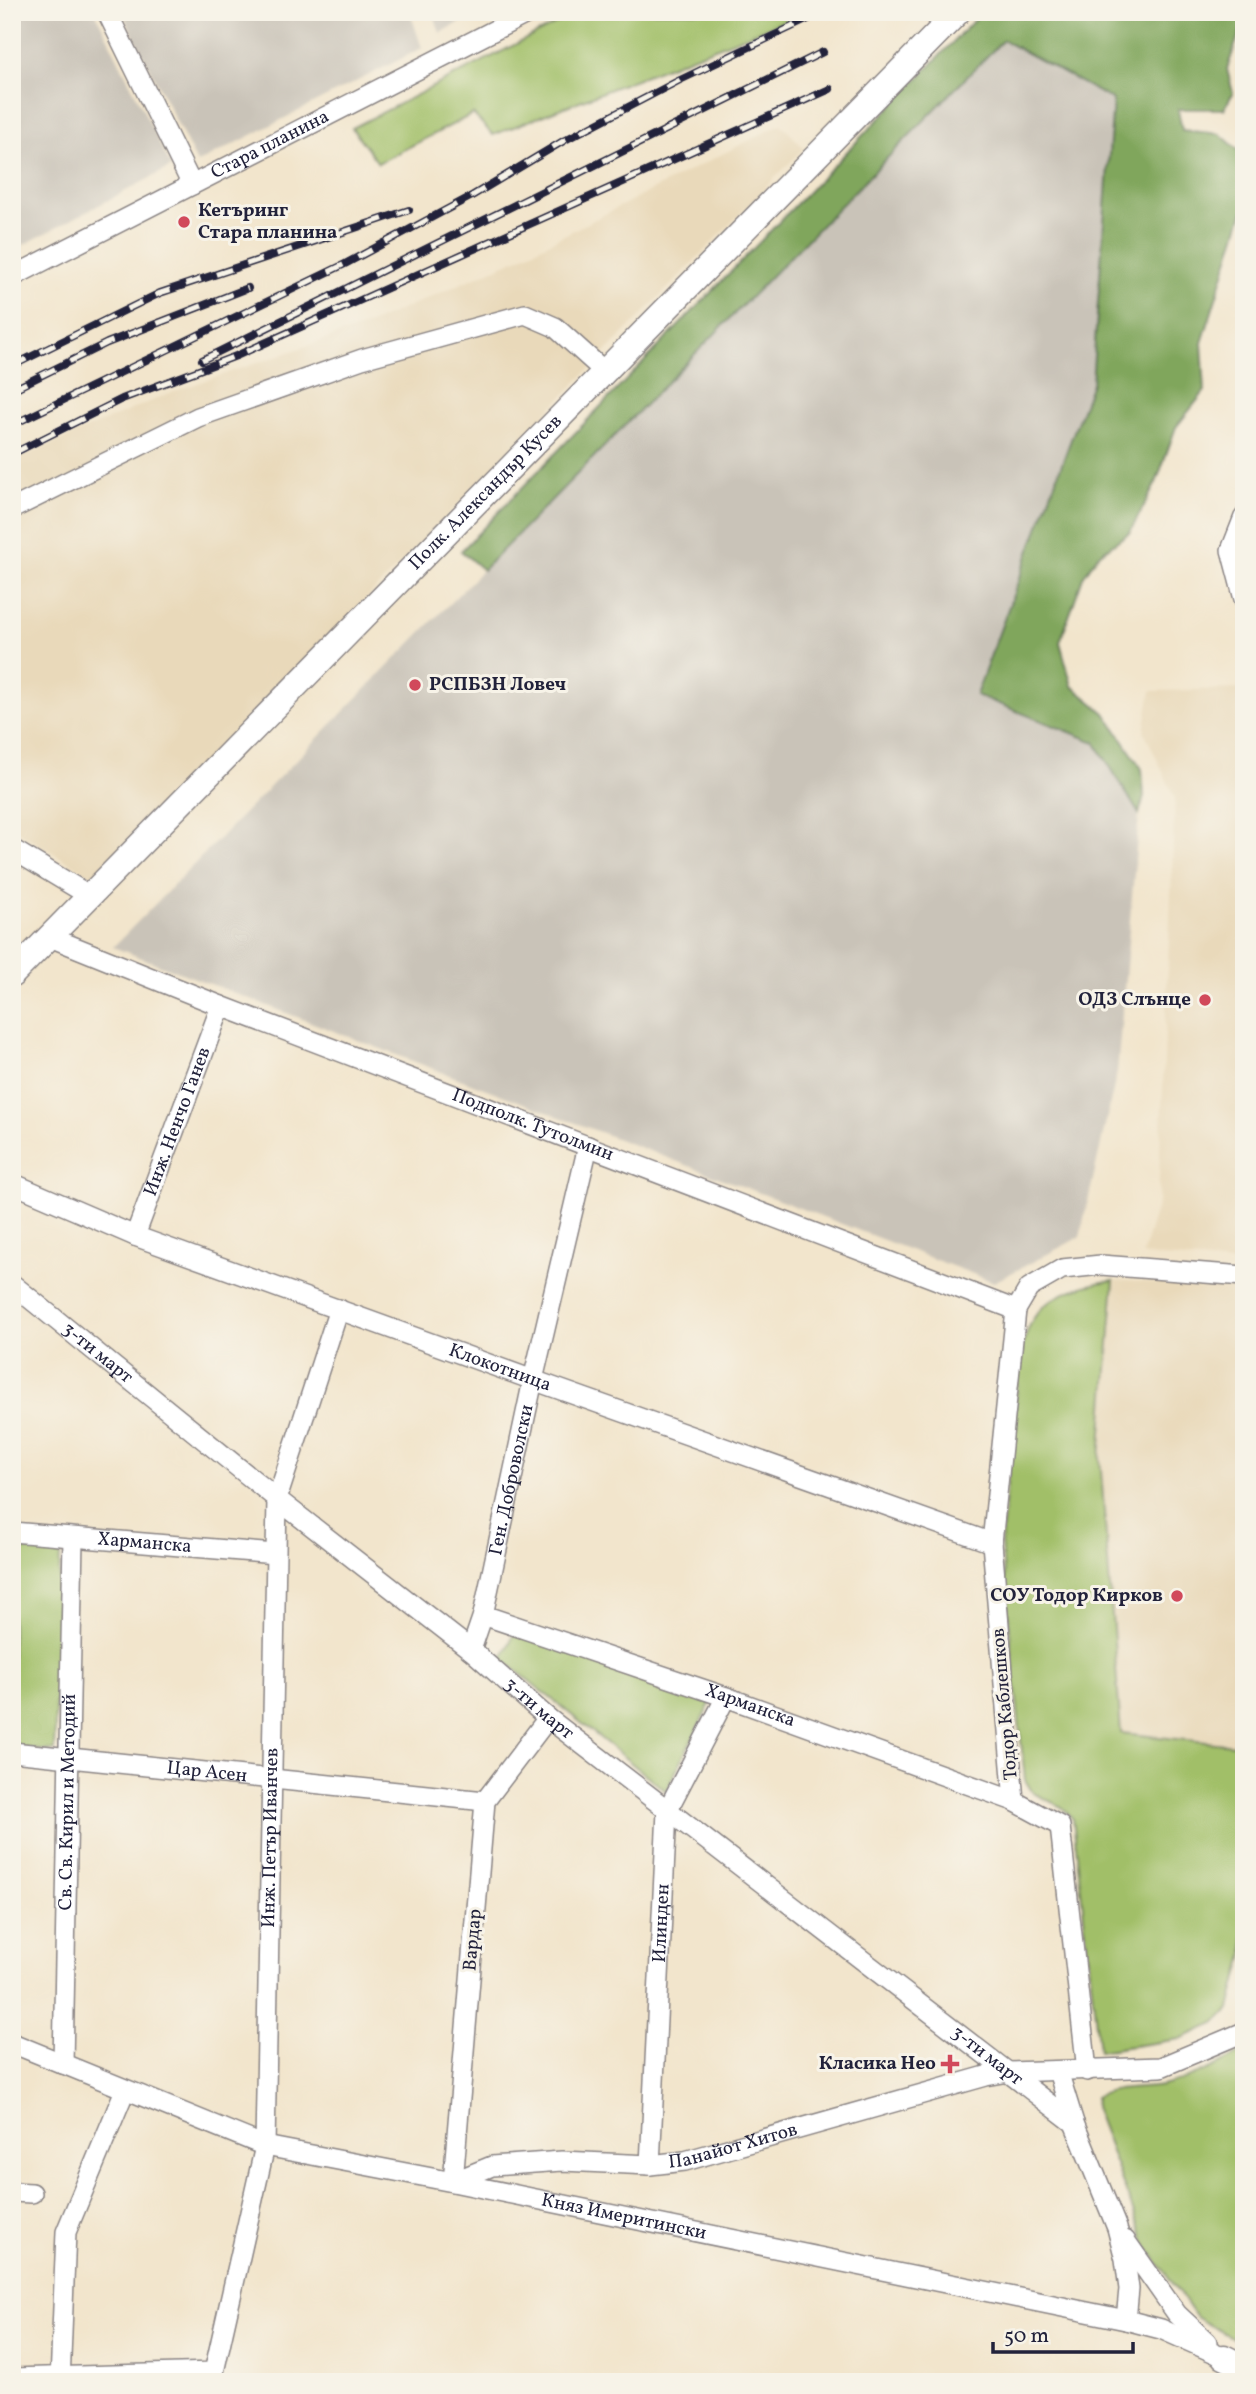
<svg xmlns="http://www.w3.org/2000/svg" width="1256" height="2394" font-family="Vollkorn,serif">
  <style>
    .built { fill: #e9d9ba }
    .industrial { fill: #c9c3b8 }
    .green { fill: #a1bf67; stroke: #627051; stroke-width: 2 }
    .forest { fill: #80a65c; stroke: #51644c; stroke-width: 2 }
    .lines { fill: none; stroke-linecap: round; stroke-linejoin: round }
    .minor-casing { stroke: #8a8484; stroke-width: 22 }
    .tertiary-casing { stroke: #8a8484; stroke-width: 27 }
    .minor { stroke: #fff; stroke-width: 19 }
    .tertiary { stroke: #fff; stroke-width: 24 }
    .rail-casing { stroke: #22223b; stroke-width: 8 }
    .rail { stroke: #f7f3e8; stroke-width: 5; stroke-dasharray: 16; stroke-linecap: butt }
    .poi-dot { fill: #d1495b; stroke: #f7f3e8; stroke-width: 2.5 }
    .labels { text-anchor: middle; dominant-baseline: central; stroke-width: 6; stroke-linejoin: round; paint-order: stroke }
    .street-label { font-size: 19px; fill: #22223b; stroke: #f7f3e8 }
    .poi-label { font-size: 19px; font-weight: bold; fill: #22223b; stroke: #f7f3e8; text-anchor: end }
  </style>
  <rect width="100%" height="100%" fill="#f7f3e8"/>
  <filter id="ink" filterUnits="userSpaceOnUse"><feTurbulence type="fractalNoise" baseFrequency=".0143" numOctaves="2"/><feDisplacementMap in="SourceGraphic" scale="14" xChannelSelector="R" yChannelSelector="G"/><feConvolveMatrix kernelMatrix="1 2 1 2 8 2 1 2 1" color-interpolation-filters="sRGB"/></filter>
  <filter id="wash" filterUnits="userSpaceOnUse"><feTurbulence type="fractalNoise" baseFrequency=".00686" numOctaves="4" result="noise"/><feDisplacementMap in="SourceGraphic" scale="28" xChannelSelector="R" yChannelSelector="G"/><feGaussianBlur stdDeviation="1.57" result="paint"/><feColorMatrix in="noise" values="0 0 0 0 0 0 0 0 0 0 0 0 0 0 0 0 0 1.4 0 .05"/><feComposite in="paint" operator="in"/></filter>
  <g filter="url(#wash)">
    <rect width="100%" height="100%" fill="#f2e5cc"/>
    <g class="built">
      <polygon points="781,124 804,148 95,878 12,828 12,461 175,391 365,326 521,257"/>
      <polygon points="1242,689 1244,696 1244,1264 1142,1255 1158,1203 1175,798 1144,731 1151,691"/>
      <polygon points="1114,1280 1244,1289 1244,1746 1121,1734 1100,1458"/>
    </g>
    <g class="industrial">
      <polygon points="12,12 95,12 171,167 12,251"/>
      <polygon points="122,12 410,12 422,48 197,163"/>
      <polygon points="433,12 481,12 440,33"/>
      <polygon points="1002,40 1113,100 1092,383 976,695 1095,742 1139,814 1117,1072 1080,1237 994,1282 113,947"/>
    </g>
    <g class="green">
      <polygon points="579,12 787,12 789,19 493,135 473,114 378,163 352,128"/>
      <path d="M 1114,1280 L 1100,1458 L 1121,1733 L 1244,1746 L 1244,1954 L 1230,2009 L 1215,2024 L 1180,2039 L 1099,2051 L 1073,1819 L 1062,1807 L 1033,1793 L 1025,1780 L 1001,1543 L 1021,1350 C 1024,1341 1027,1331 1031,1323 C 1046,1293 1084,1285 1114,1280 Z"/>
      <polygon points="12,1548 60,1553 54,1751 12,1748"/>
      <polygon points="514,1634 711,1702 666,1791 502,1659"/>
      <path d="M 1244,2052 L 1244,2344 L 1197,2318 L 1146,2245 L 1095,2109 L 1096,2097 C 1114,2086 1140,2090 1161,2086 C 1185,2082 1222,2063 1244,2052 Z"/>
    </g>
    <polygon class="forest" points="982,12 1244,12 1244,20 1227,69 1233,93 1224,109 1178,109 1182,130 1220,134 1244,155 1244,210 1202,343 1205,391 1176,427 1156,483 1130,532 1099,554 1083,577 1060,642 1072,686 1105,713 1142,769 1144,796 1139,814 1095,742 976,695 1092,383 1113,100 1003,40 483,570 461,551"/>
  </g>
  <g filter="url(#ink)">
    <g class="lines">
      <g class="minor-casing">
        <g id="minor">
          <polyline points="107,12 192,185"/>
          <path id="s1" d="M 12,277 L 530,12"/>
          <polyline points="12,509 198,417 362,359 525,314 555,327 605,372"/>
          <polyline points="1244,517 1231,550 1244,599"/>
          <polyline points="12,849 90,896"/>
          <path id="s2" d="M 50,937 L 221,1006 L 1016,1310"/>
          <path id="s3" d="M 12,1183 L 135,1236 L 533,1380 L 992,1543"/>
          <path id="s4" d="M 135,1236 L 221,1006"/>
          <path id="s5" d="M 12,1284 L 277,1499 L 471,1650 L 548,1718 L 1074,2123 L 1117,2228 L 1125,2259 L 1129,2289 L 1126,2320"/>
          <path id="s6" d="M 12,1532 L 275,1554"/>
          <path id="s7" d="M 483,1615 L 726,1697 L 1014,1801"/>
          <path id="s8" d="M 471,1650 L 483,1615 L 533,1380 L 588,1146"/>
          <path id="s9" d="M 548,1718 L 485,1801 L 453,2182 L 492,2166 L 562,2161 L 650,2165 L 685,2161 L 986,2076 L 1009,2072 L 1161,2067 L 1244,2032"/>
          <path id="s10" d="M 12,1752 L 485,1801"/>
          <path id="s11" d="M 12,2043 L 265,2146 L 453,2182 L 1126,2320 L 1161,2329 L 1224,2357"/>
          <path id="s12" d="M 63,2064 L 73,1538"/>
          <polyline points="1058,2071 1074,2123"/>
          <polyline points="1087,2071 1060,1826 1014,1801 992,1543 1016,1310 1029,1288 1062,1269 1101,1265 1244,1276"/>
          <path id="s13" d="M 650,2165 L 667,1811 L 726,1697"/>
          <polyline points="12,2192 32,2193"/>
          <polyline points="1125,2240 1177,2314 1207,2342"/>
          <path id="s14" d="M 12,2378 L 214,2372 L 265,2146 L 277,1499 L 339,1309"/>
          <polyline points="60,2382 66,2232 125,2090"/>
        </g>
      </g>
      <g class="tertiary-casing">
        <g id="tertiary">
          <path id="s15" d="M 12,975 L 958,12"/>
          <polyline points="1224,2357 1244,2367"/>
        </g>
      </g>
      <use href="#minor" class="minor"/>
      <use href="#tertiary" class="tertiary"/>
      <g class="rail-casing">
        <g id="rail">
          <polyline points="202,360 823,52"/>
          <polyline points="12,366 160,293 409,210"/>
          <polyline points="12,390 107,343 248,288"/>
          <polyline points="12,425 345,264 470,197 565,140 678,81 823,12"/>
          <polyline points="12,454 122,399 236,356 830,89"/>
        </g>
      </g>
      <use href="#rail" class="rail"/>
    </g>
  </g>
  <g class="poi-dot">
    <circle cx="184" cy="222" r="7"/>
    <circle cx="415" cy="685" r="7"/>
    <circle cx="1205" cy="1000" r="7"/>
    <circle cx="1177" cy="1596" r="7"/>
    <path d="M946.5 2053.5h7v7h7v7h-7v7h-7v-7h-7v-7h7z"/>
  </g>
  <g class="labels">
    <g class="street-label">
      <text stroke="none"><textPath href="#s1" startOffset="290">Стара планина</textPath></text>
      <text stroke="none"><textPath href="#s15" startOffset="676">Полк. Александър Кусев</textPath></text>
      <text stroke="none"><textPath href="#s4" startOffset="122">Инж. Ненчо Ганев</textPath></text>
      <text stroke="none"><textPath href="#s2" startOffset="518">Подполк. Тутолмин</textPath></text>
      <text stroke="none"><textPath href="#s5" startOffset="110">3-ти март</textPath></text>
      <text stroke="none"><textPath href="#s3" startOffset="522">Клокотница</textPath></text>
      <text stroke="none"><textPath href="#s8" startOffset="175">Ген. Доброволски</textPath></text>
      <text stroke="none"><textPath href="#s6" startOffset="133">Харманска</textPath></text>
      <text transform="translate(1005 1704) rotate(-95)">Тодор Каблешков</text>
      <text stroke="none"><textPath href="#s7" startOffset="282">Харманска</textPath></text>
      <text stroke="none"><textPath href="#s5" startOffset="677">3-ти март</textPath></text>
      <text stroke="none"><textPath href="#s10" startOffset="196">Цар Асен</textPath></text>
      <text stroke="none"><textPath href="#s12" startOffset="262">Св. Св. Кирил и Методий</textPath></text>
      <text stroke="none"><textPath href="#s14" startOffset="742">Инж. Петър Иванчев</textPath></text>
      <text stroke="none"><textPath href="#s13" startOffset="242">Илинден</textPath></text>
      <text transform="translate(473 1940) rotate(-85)">Вардар</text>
      <text stroke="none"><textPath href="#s5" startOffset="1244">3-ти март</textPath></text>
      <text stroke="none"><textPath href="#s9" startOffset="772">Панайот Хитов</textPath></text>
      <text stroke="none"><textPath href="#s11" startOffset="639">Княз Имеритински</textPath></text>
    </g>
    <g class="poi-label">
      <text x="198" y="211" text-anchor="start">Кетъринг<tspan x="198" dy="22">Стара планина</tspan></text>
      <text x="429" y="685" text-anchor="start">РСПБЗН Ловеч</text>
      <text x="1191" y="1000">ОДЗ Слънце</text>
      <text x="1163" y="1596">СОУ Тодор Кирков</text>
      <text x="936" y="2064">Класика Нео</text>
    </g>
  </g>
  <rect width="1256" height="2394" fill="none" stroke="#f7f3e8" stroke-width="42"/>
  <path d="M993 2342v10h140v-10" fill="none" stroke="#22223b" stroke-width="3.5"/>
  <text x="1004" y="2342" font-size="21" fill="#22223b" stroke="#f7f3e8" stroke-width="5" paint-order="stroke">50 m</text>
</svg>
